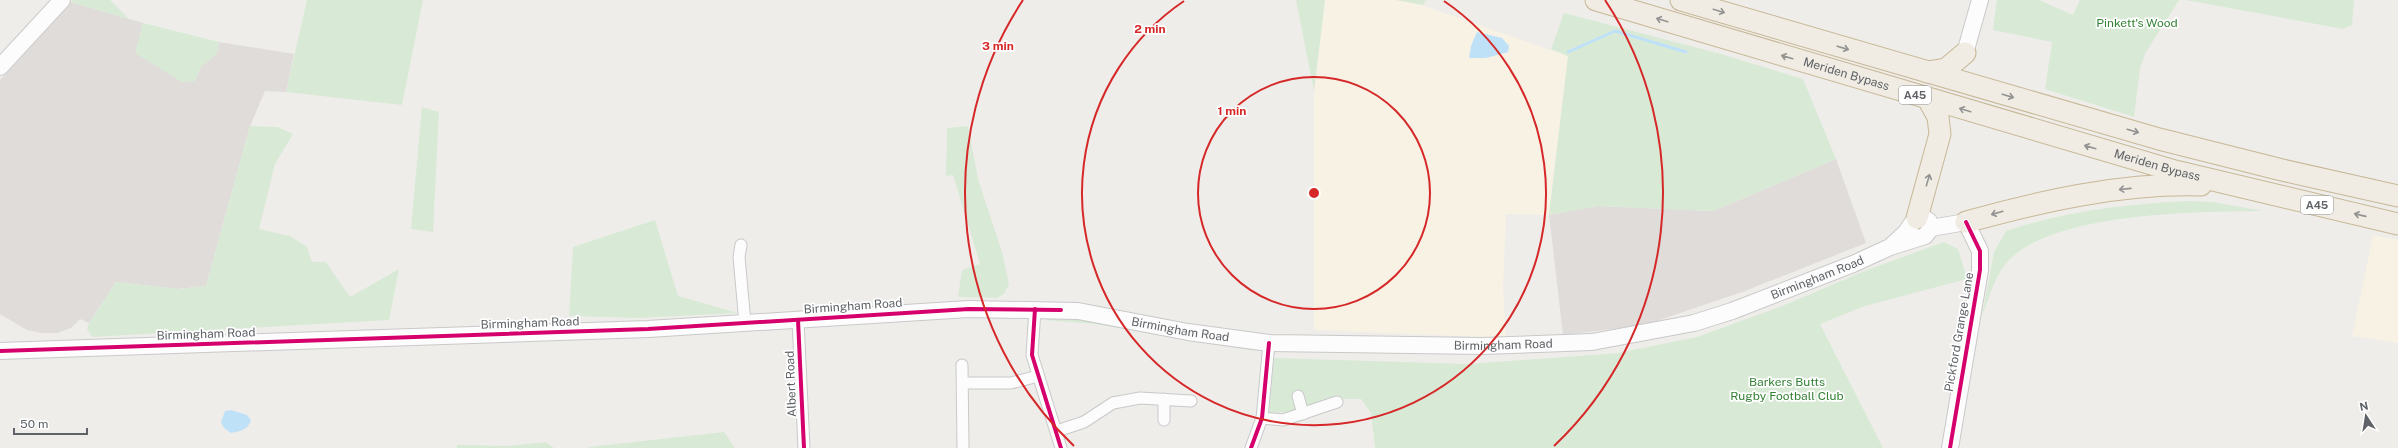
<svg xmlns="http://www.w3.org/2000/svg" width="2398" height="448" font-family="'Public Sans',sans-serif">
  <style>
    .commercial { fill: #f7f2e4 }
    .industrial { fill: #dfdcda }
    .green { fill: #d8ead6 }
    .water { fill: #bfe1f8 }
    .lines { fill: none; stroke-linecap: round; stroke-linejoin: round }
    .stream { stroke: #bfe1f8; stroke-width: 3 }
    .street-casing { stroke: #c9c9ca; stroke-width: 13 }
    .secondary-casing { stroke: #c9c9c9; stroke-width: 18 }
    .highway-casing { stroke: #c7b796; stroke-width: 23 }
    .street { stroke: #fdfcfc; stroke-width: 11 }
    .secondary { stroke: #fdfcfc; stroke-width: 16 }
    .highway { stroke: #f0ece3; stroke-width: 21 }
    .cycleway-casing { stroke: #fff; stroke-width: 6 }
    .cycleway { stroke: #d6006c; stroke-width: 4 }
    .oneway { stroke: #929392 }
    .ring { fill: none; stroke: #d62828; stroke-width: 2 }
    .labels { text-anchor: middle; dominant-baseline: central; stroke-width: 3.5; stroke-linejoin: round; paint-order: stroke }
    .shield { fill: #fff; stroke: #8f9295; stroke-width: 1 }
    .shield-label { font-size: 11px; font-weight: bold; fill: #5f6367 }
    .park-label { font-size: 12px; fill: #348136; stroke: #fff }
    .street-label { font-size: 12px; fill: #5f6367; stroke: #fff }
    .centre { fill: #d62828; stroke: #fff; stroke-width: 2 }
    .ring-label { font-size: 12px; text-anchor: middle; font-weight: bold; fill: #d62828; stroke: #fff; stroke-width: 3.5; stroke-linejoin: round; paint-order: stroke }
  </style>
  <rect width="100%" height="100%" fill="#efedea"/>
  <g class="commercial">
    <polygon points="1325,0 1396,0 1415,3 1568,56 1549,215 1506,214 1503,288 1506,338 1314,330 1314,91"/>
    <polygon points="2373,235 2398,240 2398,343 2352,336"/>
  </g>
  <g class="industrial">
    <polygon points="71,2 143,23 136,53 195,81 200,68 217,53 219,42 294,54 286,92 265,91 250,126 206,286 178,289 116,282 89,323 80,319 71,328 57,333 42,333 27,330 0,314 0,80"/>
    <polygon points="1836,159 1866,243 1745,291 1645,325 1563,335 1549,215 1597,206 1713,211"/>
  </g>
  <g class="green">
    <polygon points="73,0 110,0 129,19 71,2"/>
    <polygon points="307,0 423,0 402,105 286,92"/>
    <polygon points="1296,0 1325,0 1314,91"/>
    <polygon points="1396,0 1426,0 1423,5"/>
    <polygon points="1997,0 2039,0 2073,15 2080,0 2179,0 2145,54 2140,69 2134,117 2045,89 2052,42 1993,30"/>
    <polygon points="2186,0 2354,0 2352,25 2343,29"/>
    <polygon points="1564,13 1721,54 1803,79 1836,159 1713,211 1597,206 1549,215 1568,56 1551,49"/>
    <polygon points="143,23 219,42 217,53 200,68 195,81 182,82 135,53"/>
    <polygon points="422,107 439,112 433,232 411,229"/>
    <polygon points="250,126 278,127 293,134 275,164 259,229 290,236 307,247 312,262 326,262 350,297 399,269 389,320 92,337 87,329 89,323 116,282 178,289 206,286"/>
    <polygon points="968,126 978,179 1002,252 1009,284 1004,294 997,298 958,297 962,270 980,264 953,175 946,176 947,128"/>
    <path d="M 2188,201 L 2213,202 L 2263,211 C 2197,212 2063,212 2012,257 C 1996,271 1990,296 1982,316 L 1994,252 L 2006,231 C 2064,211 2128,204 2188,201 Z"/>
    <polygon points="655,220 678,296 738,313 637,318 569,316 573,247"/>
    <polygon points="1944,242 1958,249 1967,279 1865,306 1820,324 1883,448 1375,448 1371,413 1361,399 1328,399 1290,412 1269,413 1274,358 1468,364 1618,353 1697,337 1782,306 1867,270"/>
    <path d="M 1051,317 C 1118,322 1184,341 1251,347 L 1254,351 L 1095,324 L 1045,320 Z"/>
    <polygon points="724,432 735,448 588,448 589,447"/>
    <polygon points="546,442 554,448 457,448 457,445 509,446"/>
  </g>
  <g class="water">
    <polygon points="1477,32 1502,38 1509,46 1508,52 1486,58 1469,58 1471,46"/>
    <path d="M 231,410 L 247,415 L 251,420 C 248,430 241,431 231,433 L 224,428 L 221,422 L 225,411 Z"/>
  </g>
  <g class="lines">
    <polyline class="stream" points="1568,52 1615,31 1686,52"/>
    <g class="street-casing">
      <g id="street">
        <polyline points="741,245 739,257 745,323"/>
        <polyline points="1035,309 1032,355 1061,448"/>
        <polyline points="798,320 804,448"/>
        <polyline points="962,365 963,448"/>
        <polyline points="964,383 1011,383 1038,376"/>
        <polyline points="1298,396 1303,414"/>
        <polyline points="1262,418 1283,420 1337,402"/>
        <polyline points="1164,420 1164,399"/>
        <polyline points="1057,431 1084,422 1113,403 1140,398 1191,401"/>
        <polyline points="1251,448 1262,418 1269,343"/>
      </g>
    </g>
    <g class="secondary-casing">
      <g id="secondary">
        <polyline points="1965,53 1980,0"/>
        <polyline points="0,67 62,0"/>
        <polyline points="1931,228 1966,222 1980,251 1980,270 1950,448"/>
        <path id="s1" d="M 0,351 L 648,329 L 969,309 L 1078,311 L 1188,332 L 1269,343 L 1482,346 L 1592,342 L 1694,323 L 1732,311 L 1853,264 L 1890,247 L 1925,236 L 1931,228 L 1929,221 L 1922,217 L 1915,219 L 1906,232 L 1890,247"/>
      </g>
    </g>
    <g class="highway-casing">
      <g id="highway">
        <path id="s2" d="M 1596,0 L 2175,171 L 2398,224"/>
        <polyline points="1681,0 2159,139 2282,170 2398,196"/>
        <polyline points="1927,72 1946,69 1965,53"/>
        <polyline points="1917,218 1940,134 1938,117 1928,99"/>
        <path d="M 1966,222 C 2042,201 2121,183 2201,185"/>
      </g>
    </g>
    <use href="#street" class="street"/>
    <use href="#secondary" class="secondary"/>
    <use href="#highway" class="highway"/>
    <g class="cycleway-casing">
      <g id="cycleway">
        <polyline points="1035,309 1032,355 1061,448"/>
        <polyline points="798,320 804,448"/>
        <polyline points="0,351 648,329 969,309 1061,310"/>
        <polyline points="1251,448 1262,418 1269,343"/>
        <polyline points="1950,448 1980,270 1980,251 1966,222"/>
      </g>
    </g>
    <use href="#cycleway" class="cycleway"/>
  </g>
  <defs><path id="oneway-shaft" d="M-6 0H5M1.5-3L5.5 0L1.5 3" fill="none" stroke-width="1.6" stroke-linecap="round" stroke-linejoin="round"/></defs>
  <g class="oneway">
    <use href="#oneway-shaft" transform="translate(1719 11) rotate(17)"/>
    <use href="#oneway-shaft" transform="translate(1662 20) rotate(-163)"/>
    <use href="#oneway-shaft" transform="translate(1843 48) rotate(16)"/>
    <use href="#oneway-shaft" transform="translate(1787 57) rotate(-164)"/>
    <use href="#oneway-shaft" transform="translate(2008 96) rotate(16)"/>
    <use href="#oneway-shaft" transform="translate(1965 110) rotate(-163)"/>
    <use href="#oneway-shaft" transform="translate(2133 131) rotate(16)"/>
    <use href="#oneway-shaft" transform="translate(2090 147) rotate(-164)"/>
    <use href="#oneway-shaft" transform="translate(1928 180) rotate(-74)"/>
    <use href="#oneway-shaft" transform="translate(2125 189) rotate(174)"/>
    <use href="#oneway-shaft" transform="translate(1997 213) rotate(164)"/>
    <use href="#oneway-shaft" transform="translate(2360 215) rotate(-167)"/>
  </g>
  <g class="ring">
    <circle cx="1314" cy="193" r="116"/>
    <path d="M1444 1A232 232 0 1 1 1184 1"/>
    <path d="M1074 446A349 349 0 0 1 1023 0M1605 0A349 349 0 0 1 1554 446"/>
  </g>
  <g class="labels">
    <g class="shield">
      <rect x="1899" y="86" width="32" height="18" rx="3"/>
      <rect x="2301" y="196" width="32" height="18" rx="3"/>
    </g>
    <g class="shield-label">
      <text x="1915" y="95">A45</text>
      <text x="2317" y="205">A45</text>
    </g>
    <g class="park-label">
      <text x="2137" y="23">Pinkett's Wood</text>
      <text x="1787" y="382">Barkers Butts<tspan x="1787" dy="14">Rugby Football Club</tspan></text>
    </g>
    <g class="street-label">
      <text stroke="none"><textPath href="#s2" startOffset="261">Meriden Bypass</textPath></text>
      <text stroke="none"><textPath href="#s2" startOffset="585">Meriden Bypass</textPath></text>
      <text stroke="none"><textPath href="#s1" startOffset="1831">Birmingham Road</textPath></text>
      <text transform="translate(853 306) rotate(-4)">Birmingham Road</text>
      <text transform="translate(530 323) rotate(-2)">Birmingham Road</text>
      <text stroke="none"><textPath href="#s1" startOffset="1183">Birmingham Road</textPath></text>
      <text transform="translate(1959 332) rotate(-80)">Pickford Grange Lane</text>
      <text transform="translate(206 334) rotate(-2)">Birmingham Road</text>
      <text stroke="none"><textPath href="#s1" startOffset="1507">Birmingham Road</textPath></text>
      <text transform="translate(791 384) rotate(-92)">Albert Road</text>
    </g>
  </g>
  <circle cx="1314" cy="193" r="6" class="centre"/>
  <g class="ring-label">
    <text x="1150" y="33">2 min</text>
    <text x="998" y="50">3 min</text>
    <text x="1232" y="115">1 min</text>
  </g>
  <g transform="translate(2366 416) rotate(348)" stroke="#ffffff" stroke-width="3" paint-order="stroke">
  <path d="M0-3L7 15L0 10L-7 15Z" fill="#5f6367"/>
  <text y="-6" font-size="11" font-weight="bold" text-anchor="middle" fill="#5f6367">N</text>
  </g>
  <path d="M14 428v6h73v-6" fill="none" stroke="#5f6367" stroke-width="2"/>
  <text x="20" y="428" font-size="12" fill="#5f6367" stroke="#ffffff" stroke-width="3" paint-order="stroke">50 m</text>
</svg>
